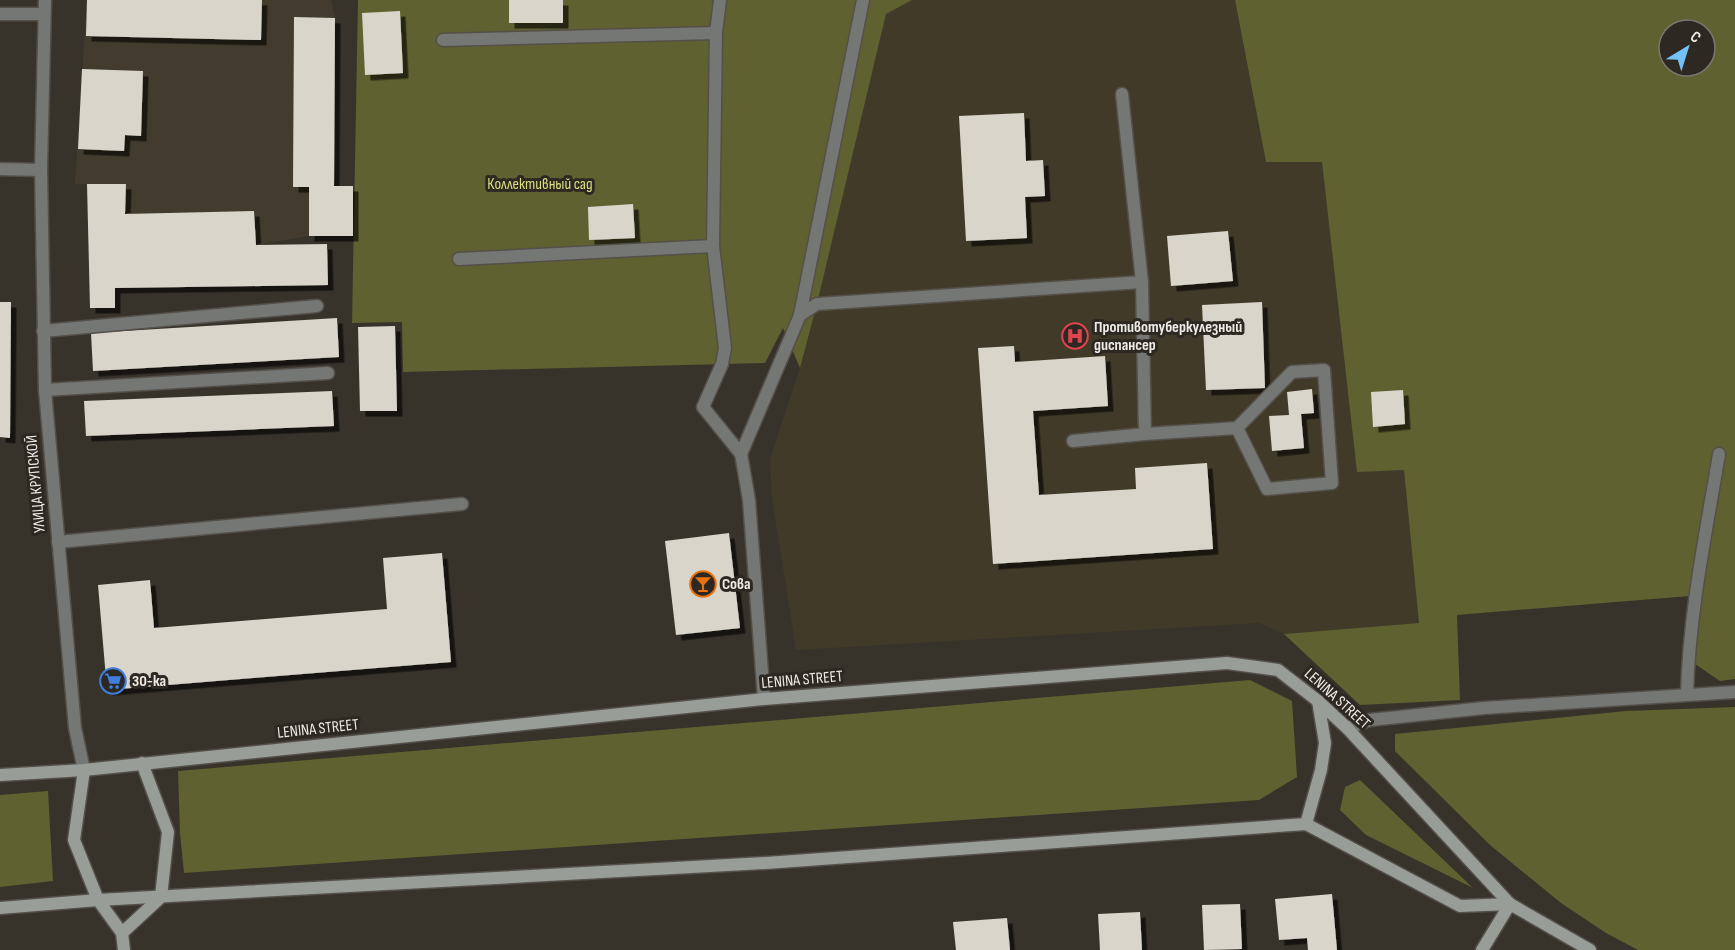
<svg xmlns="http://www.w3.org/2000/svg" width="1735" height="950" font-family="'Sofia Sans Condensed',sans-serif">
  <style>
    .built { fill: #433c2e }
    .medical { fill: #423a29 }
    .green { fill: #5f6130; fill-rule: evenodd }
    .building { fill: #d9d5cb; filter: url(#shadow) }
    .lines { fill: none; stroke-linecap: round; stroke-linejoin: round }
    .lane-casing { stroke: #545049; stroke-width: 15 }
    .street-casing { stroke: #545049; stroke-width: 15 }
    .secondary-casing { stroke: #545049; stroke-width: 15 }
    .lane { stroke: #747774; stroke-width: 12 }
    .street { stroke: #747774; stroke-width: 12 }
    .secondary { stroke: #989d98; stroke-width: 12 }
    .labels { text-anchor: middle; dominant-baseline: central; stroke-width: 6; stroke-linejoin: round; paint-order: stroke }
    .park-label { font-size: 16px; fill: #d9dd7e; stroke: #2d2922 }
    .poi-label { font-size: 16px; font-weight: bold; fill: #eeebe6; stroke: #2d2922; text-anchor: start }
    .street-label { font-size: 16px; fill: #eeebe6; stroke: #2d2922 }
  </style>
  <defs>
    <filter id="shadow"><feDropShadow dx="5.5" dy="5.5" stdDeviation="0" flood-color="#0009"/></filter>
  </defs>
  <rect width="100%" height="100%" fill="#37332b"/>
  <polygon class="built" points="87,0 331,0 335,18 334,186 353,186 353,236 309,236 256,245 125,214 126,184 75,184"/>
  <polygon class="medical" points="912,0 1235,0 1266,162 1322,161 1357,471 1404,470 1419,623 1284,634 1259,623 796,650 772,499 770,459 800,368 817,304 886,14"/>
  <g class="green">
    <polygon points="358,0 912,0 886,14 817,304 800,368 783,328 765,363 403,372 402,322 352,323"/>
    <path d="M 1235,0 L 1735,0 L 1735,679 L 1720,681 L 1695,664 L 1702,595 L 1457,615 L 1460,700 L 1360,705 L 1284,634 L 1419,623 L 1404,470 L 1357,472 L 1322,162 L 1266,162 ZM 1669,30 L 1705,30 L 1705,66 L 1669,66 Z"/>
    <polygon points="1250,680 1292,701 1297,777 1259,800 184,873 180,833 178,771"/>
    <polygon points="1735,707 1735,950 1638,950 1606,933 1561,903 1490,845 1395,751 1395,734 1626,711"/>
    <polygon points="1360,780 1473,888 1366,835 1340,810 1345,787"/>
    <polygon points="48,791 53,881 0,887 0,795"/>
  </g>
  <g class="building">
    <polygon points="87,0 262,0 261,40 86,36"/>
    <rect x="509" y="0" width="54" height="23"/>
    <polygon points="400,11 403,73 365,75 362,13"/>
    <polygon points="294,17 335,18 334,186 353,186 353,236 309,236 309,187 293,187"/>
    <polygon points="82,69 143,71 141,136 125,135 124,151 78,149"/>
    <polygon points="1024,113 1026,161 1043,160 1045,196 1025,197 1027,238 966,241 959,116"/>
    <polygon points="87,184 126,184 125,214 254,211 256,245 327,244 328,285 115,288 115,308 90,308"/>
    <polygon points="633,204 635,238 589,240 588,207"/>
    <polygon points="1228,231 1233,281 1171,286 1167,236"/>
    <polygon points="0,302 11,302 10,438 0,437"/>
    <polygon points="1262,302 1265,388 1206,390 1202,305"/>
    <polygon points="337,318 339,357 93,371 91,333"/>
    <polygon points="395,326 397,411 360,411 358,327"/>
    <polygon points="1014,346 1015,362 1105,356 1108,406 1033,411 1039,495 1136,489 1135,468 1207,463 1213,549 993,564 978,348"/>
    <polygon points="1312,389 1314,413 1301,414 1304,448 1272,451 1269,416 1289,415 1287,392"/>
    <polygon points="1403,390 1405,424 1373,427 1371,392"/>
    <polygon points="332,391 334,426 86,436 84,401"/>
    <polygon points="729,533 740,628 676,635 665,541"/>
    <polygon points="442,553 451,662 107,690 98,585 150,580 154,628 387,609 383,558"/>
    <polygon points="1332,894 1337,950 1308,950 1307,938 1279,940 1275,899"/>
    <polygon points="1240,904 1242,949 1204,950 1202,905"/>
    <polygon points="1140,912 1142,950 1100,950 1098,914"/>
    <polygon points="1007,918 1010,950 956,950 953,922"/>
  </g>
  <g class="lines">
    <g class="lane-casing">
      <g id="lane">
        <polyline points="720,0 716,33 713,246 725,348 722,364 703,407 741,454"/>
        <polyline points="443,40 716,33"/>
        <polyline points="1122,94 1142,282"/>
        <polyline points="0,169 41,170"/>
        <polyline points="459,259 713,246"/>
        <polyline points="800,315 817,304 1142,282 1145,434 1073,441"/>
        <polyline points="43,331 317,306"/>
        <polyline points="45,390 328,373"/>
        <polyline points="1145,434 1237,428 1292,372 1324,370 1332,483 1267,489 1237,428"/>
        <polyline points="58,542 462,504"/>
        <path d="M 1687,694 C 1689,613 1706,533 1719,454"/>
        <polyline points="764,699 749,500 741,454 800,315 863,0"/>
        <polyline points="1347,728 1370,720 1484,708 1735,692"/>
      </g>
    </g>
    <g class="street-casing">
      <g id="street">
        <polyline points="45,0 41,170 45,390 75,728 84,770"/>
        <polyline points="0,14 44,14"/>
      </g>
    </g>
    <g class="secondary-casing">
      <g id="secondary">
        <polyline points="84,770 74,840 98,900 122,933 124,950"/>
        <polyline points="0,775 84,770 764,699 1227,663 1278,670 1318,701 1347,728 1510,904 1590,950"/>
        <polyline points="1306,824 1321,770 1325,743 1318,701"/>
        <polyline points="0,908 98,900 766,863 1306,824 1460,906 1510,904"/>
        <polyline points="122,933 161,897 168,832 142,763"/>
        <polyline points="1482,950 1510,904"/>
      </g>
    </g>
    <use href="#lane" class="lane"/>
    <use href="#street" class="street"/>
    <use href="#secondary" class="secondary"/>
  </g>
  <defs>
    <g id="hospital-ring" transform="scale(1.35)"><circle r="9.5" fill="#2d2922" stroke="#e0444e" stroke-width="1.5"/><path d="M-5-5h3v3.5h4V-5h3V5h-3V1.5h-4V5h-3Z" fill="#e0444e"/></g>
    <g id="bar-ring" transform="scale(1.35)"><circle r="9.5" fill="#2d2922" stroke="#e8710a" stroke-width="1.5"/><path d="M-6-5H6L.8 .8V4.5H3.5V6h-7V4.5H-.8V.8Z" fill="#e8710a"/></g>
    <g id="supermarket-ring" transform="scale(1.35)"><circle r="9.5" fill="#2d2922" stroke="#3f7fe0" stroke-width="1.5"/><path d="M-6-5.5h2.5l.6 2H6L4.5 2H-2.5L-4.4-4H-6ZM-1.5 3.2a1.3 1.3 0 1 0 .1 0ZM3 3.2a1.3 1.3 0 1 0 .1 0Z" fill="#3f7fe0"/></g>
  </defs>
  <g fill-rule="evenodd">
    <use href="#hospital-ring" x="1075" y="336"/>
    <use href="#bar-ring" x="703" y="584"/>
    <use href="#supermarket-ring" x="113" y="681"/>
  </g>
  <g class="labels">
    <g class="park-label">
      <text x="540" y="184">Коллективный сад</text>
    </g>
    <g class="poi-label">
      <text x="1094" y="327">Противотуберкулезный<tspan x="1094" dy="18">диспансер</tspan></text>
      <text x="722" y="584">Сова</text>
      <text x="132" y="681">30-ка</text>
    </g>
    <g class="street-label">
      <text transform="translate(36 484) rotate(-95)">УЛИЦА КРУПСКОЙ</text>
      <text transform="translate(802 680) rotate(-5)">LENINA STREET</text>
      <text transform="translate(1337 699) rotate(42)">LENINA STREET</text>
      <text transform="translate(318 729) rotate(-6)">LENINA STREET</text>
    </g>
  </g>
  <g transform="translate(1687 48) rotate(38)"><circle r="28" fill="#2d2922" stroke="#7a7770" stroke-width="1.5"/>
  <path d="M0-4.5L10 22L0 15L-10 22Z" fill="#73c1f5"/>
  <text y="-9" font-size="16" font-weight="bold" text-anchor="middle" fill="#eeebe6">С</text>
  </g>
</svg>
